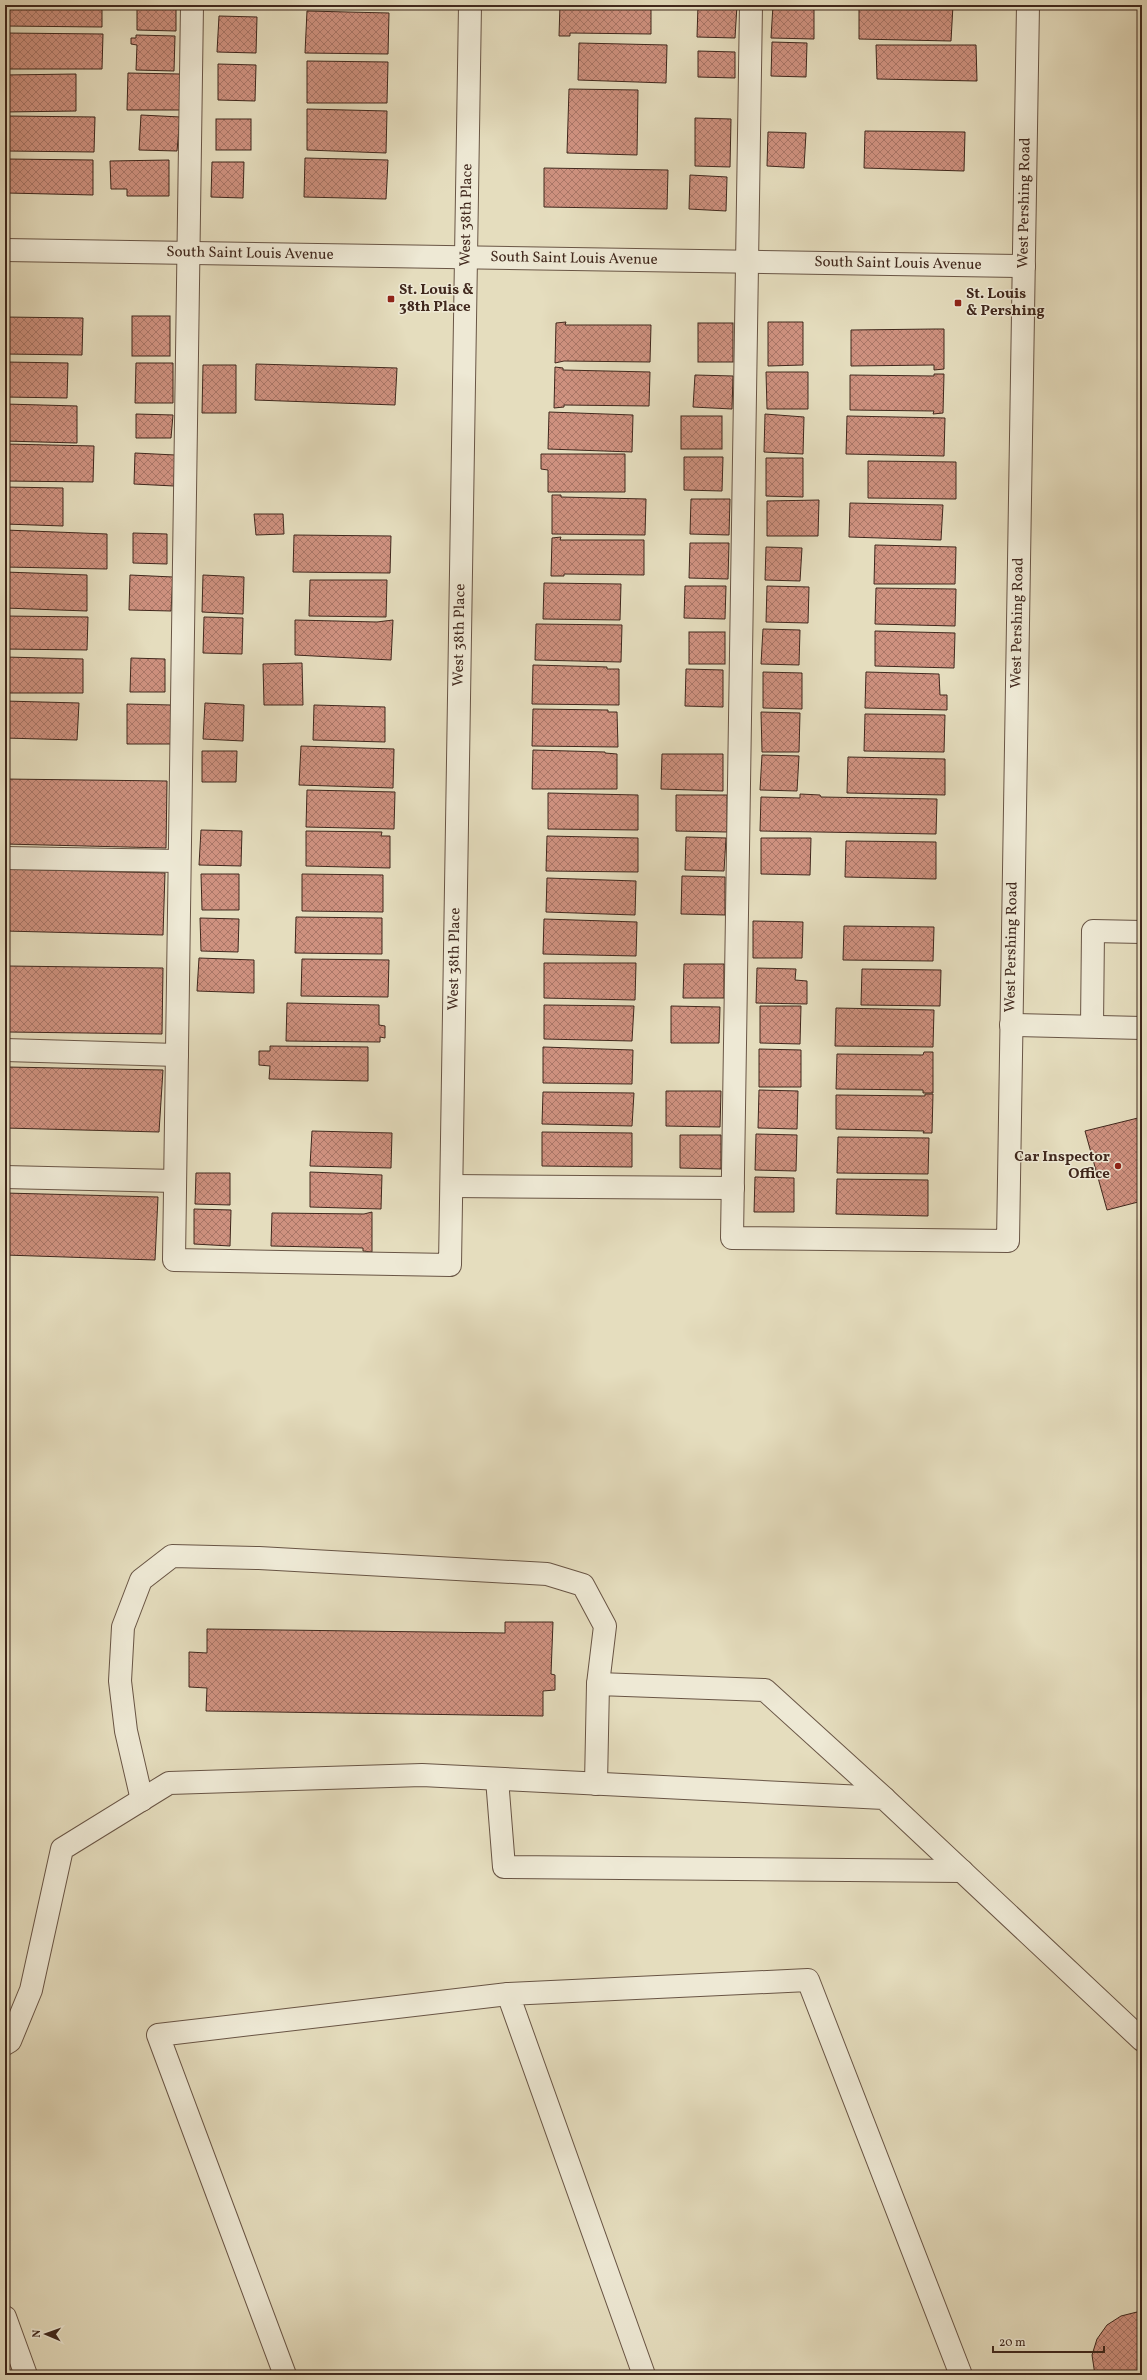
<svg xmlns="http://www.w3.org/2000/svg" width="1147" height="2380" font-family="Vollkorn,serif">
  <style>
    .building { fill: url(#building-cross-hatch); stroke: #40281d }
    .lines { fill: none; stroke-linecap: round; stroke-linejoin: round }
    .minor-casing { stroke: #695545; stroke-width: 24 }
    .minor { stroke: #eee9d5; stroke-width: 22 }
    .poi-dot { fill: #8f2418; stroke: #eee9d5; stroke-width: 1.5 }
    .labels { text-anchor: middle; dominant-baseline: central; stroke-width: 3; stroke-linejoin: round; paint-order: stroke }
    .street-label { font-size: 15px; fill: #40281d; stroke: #eee9d5 }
    .poi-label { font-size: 15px; font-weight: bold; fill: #40281d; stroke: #eee9d5; text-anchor: start }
  </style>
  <defs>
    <pattern id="building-cross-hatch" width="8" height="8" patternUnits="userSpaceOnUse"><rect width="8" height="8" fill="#ce917f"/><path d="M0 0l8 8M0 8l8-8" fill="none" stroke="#a97667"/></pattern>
  </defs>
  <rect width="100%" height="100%" fill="#e5ddbe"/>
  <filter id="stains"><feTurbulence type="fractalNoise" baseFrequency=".005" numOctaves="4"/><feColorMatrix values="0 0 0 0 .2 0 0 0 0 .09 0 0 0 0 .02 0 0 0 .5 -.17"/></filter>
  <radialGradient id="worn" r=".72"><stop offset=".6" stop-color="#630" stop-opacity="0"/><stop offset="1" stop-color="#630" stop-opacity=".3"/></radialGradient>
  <g class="building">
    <polygon points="5,5 102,5 102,27 5,26"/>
    <polygon points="137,5 176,5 176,31 137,30"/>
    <polygon points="214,5 254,5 254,9 214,7"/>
    <polygon points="560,5 651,5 651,34 570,33 570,36 559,36"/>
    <polygon points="698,5 737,5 735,38 697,37"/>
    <polygon points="773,5 814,5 814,39 771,38"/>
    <polygon points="859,5 953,5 951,41 859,39"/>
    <polygon points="307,11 389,13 388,54 305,53"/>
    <polygon points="219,16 257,17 256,53 217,52"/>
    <polygon points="5,33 103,34 102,69 5,69"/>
    <polygon points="136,35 175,36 174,71 136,70 137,45 131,44 131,38 136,38"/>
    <polygon points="772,42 807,43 806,77 771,76"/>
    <polygon points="579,43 667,45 666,83 578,80"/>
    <polygon points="876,45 976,45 977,81 877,79"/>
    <polygon points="698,51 735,52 735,78 698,77"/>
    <polygon points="307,61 388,62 387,103 307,103"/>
    <polygon points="218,64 256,65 255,101 218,100"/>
    <polygon points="128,73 180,74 180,110 127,110"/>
    <polygon points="76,74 76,111 5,112 5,75"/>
    <polygon points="569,89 638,90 637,155 567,153"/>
    <polygon points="307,109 387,111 386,153 307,150"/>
    <polygon points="5,113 8,113 8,116 95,117 94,152 7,151 5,153"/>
    <polygon points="141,115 180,117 177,151 139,150"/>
    <polygon points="695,118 731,119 730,167 695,166"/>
    <rect x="216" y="119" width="35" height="31"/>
    <polygon points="865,131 965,132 964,171 864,168"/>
    <polygon points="768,132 806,133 804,168 767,166"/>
    <polygon points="5,156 7,159 93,160 93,195 7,193 5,195"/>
    <polygon points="305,158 388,160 386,199 304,197"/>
    <polygon points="169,160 169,196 127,196 127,189 111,189 110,161"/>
    <polygon points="212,162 244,162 243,198 211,197"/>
    <polygon points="544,168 668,170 667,209 544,207"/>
    <polygon points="690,175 727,177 726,211 689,209"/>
    <rect x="132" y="316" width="38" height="40"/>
    <polygon points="5,317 83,318 82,355 5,354"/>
    <polygon points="566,322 565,325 651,325 650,362 564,361 555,363 556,323"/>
    <polygon points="768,322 803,322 803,365 768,366"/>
    <rect x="698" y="323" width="35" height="39"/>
    <polygon points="935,329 944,329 944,369 934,370 934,365 851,366 851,330"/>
    <polygon points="5,362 68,363 67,398 5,397"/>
    <polygon points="136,363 173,363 173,403 135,403"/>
    <polygon points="256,364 397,368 395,405 255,400"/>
    <polygon points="203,365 236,365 236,413 202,413"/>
    <polygon points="555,367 563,368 563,370 650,372 649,406 564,405 564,407 554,408"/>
    <polygon points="766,372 808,372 808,409 767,409"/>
    <polygon points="934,374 944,374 943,413 933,414 934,411 850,410 850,375 934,376"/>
    <polygon points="695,375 733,376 732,409 693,407"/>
    <polygon points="5,404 77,406 77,443 5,441"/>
    <polygon points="549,412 633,415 632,452 548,449"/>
    <polygon points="136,414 173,415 171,438 136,438"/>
    <polygon points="765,414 804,417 803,454 764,452"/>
    <rect x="681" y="416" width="41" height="33"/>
    <polygon points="847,416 945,418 944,456 846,454"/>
    <polygon points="5,444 94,446 93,482 5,481"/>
    <polygon points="135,453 175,455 174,486 134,484"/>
    <polygon points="541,454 625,454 625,492 548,492 548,470 541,469"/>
    <polygon points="684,457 723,457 722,491 684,490"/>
    <polygon points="766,458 803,458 803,497 766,496"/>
    <polygon points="868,461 956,462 956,499 868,498"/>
    <polygon points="5,487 63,488 63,526 5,524"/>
    <polygon points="552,495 561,495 561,497 646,499 645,535 552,534"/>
    <polygon points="691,499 730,499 729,535 690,534"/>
    <polygon points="819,500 818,536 767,536 767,501"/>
    <polygon points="850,503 943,505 941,540 849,537"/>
    <polygon points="254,514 283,514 284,534 256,535"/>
    <polygon points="5,530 107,534 107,569 5,567"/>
    <polygon points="133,533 167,534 167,564 133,563"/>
    <polygon points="294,535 391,536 390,573 293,572"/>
    <polygon points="561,537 560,540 644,540 644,575 564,574 564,576 551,576 552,538"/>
    <polygon points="690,543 729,543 728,579 689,578"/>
    <polygon points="875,545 956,547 955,584 874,584"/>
    <polygon points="766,547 802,548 800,581 765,580"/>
    <polygon points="5,572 87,575 87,611 5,608"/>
    <polygon points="130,575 173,577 171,611 129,610"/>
    <polygon points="203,575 244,577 243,614 202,612"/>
    <polygon points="310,580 387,580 386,617 309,616"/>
    <polygon points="544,583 621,584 620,620 543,619"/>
    <polygon points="685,586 726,586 725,619 684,618"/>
    <polygon points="767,586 809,587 808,623 766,622"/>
    <polygon points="876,588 956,589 955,626 875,624"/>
    <polygon points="5,616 88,617 87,650 5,649"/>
    <polygon points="204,617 243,618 242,654 203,653"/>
    <polygon points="295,620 377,622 393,620 391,660 295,655"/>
    <polygon points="536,624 622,625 621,662 535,660"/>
    <polygon points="763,629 800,630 799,665 761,664"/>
    <polygon points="875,631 955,633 954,668 875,666"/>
    <rect x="689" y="632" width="36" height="32"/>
    <polygon points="5,657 83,659 83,693 5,693"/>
    <polygon points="131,658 165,659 165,692 130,692"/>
    <polygon points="302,663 303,705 264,705 263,664"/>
    <polygon points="533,665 607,667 607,669 619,669 619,705 532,704"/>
    <polygon points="686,669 723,670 723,707 685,706"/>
    <polygon points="763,672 802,673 802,709 763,708"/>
    <polygon points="866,672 939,674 940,695 947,695 947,710 865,708"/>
    <polygon points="5,701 79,703 77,740 5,738"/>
    <polygon points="205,703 244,705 243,741 203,739"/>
    <polygon points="127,704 171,705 171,744 127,744"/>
    <polygon points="314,705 385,707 385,742 313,740"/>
    <polygon points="533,709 608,710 608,712 617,712 618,747 532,746"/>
    <polygon points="761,712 800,713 799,752 762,752"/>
    <polygon points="865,714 945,715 944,752 864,751"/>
    <polygon points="301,746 394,749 393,788 299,785"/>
    <polygon points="533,750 605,752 605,753 617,754 617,789 532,789"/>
    <polygon points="202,751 237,751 236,782 202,782"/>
    <polygon points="662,754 723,754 723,791 661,789"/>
    <polygon points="762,755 799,756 797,791 760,790"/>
    <polygon points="848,757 945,759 945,795 847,793"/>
    <polygon points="5,779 167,781 166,848 5,844"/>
    <polygon points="307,790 395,792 394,829 306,827"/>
    <polygon points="548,793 638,795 638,830 548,829"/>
    <polygon points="800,794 820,795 821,797 937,799 936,834 760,831 761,797 800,798"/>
    <polygon points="676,795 727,795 727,832 676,831"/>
    <polygon points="201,830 242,831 241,866 199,865"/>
    <polygon points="306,831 382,832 381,836 390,836 390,868 306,866"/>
    <polygon points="547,836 638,838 638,872 546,871"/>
    <polygon points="686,837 726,838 724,871 685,870"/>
    <polygon points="761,838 811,838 810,875 761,874"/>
    <polygon points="846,841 936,842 936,879 845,877"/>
    <polygon points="5,869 165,873 163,935 5,931"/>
    <polygon points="201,874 239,874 239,910 202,910"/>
    <polygon points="302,874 383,875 383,912 302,911"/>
    <polygon points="682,876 725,877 725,915 681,914"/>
    <polygon points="547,878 636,881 635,915 546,912"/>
    <polygon points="296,917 382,918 382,954 295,953"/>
    <polygon points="200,918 239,919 238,952 201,951"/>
    <polygon points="544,919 637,922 636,956 543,954"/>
    <polygon points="753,921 803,922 802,958 753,958"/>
    <polygon points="844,926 934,927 933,961 843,960"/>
    <polygon points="199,958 254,960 254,993 197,991"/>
    <polygon points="302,959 389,960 388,997 301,996"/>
    <polygon points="544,963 636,963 635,1000 544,998"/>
    <polygon points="684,964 724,964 724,998 683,998"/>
    <polygon points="8,966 163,968 162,1034 8,1032"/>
    <polygon points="757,968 796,969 795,980 807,981 807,1004 756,1003"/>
    <polygon points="862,969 941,970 940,1006 861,1005"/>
    <polygon points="287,1003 379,1005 379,1025 385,1026 385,1038 380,1037 380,1042 286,1041"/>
    <polygon points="544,1005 634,1006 632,1041 544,1039"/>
    <polygon points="671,1006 720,1007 719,1043 671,1043"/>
    <polygon points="760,1006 801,1006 800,1044 760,1043"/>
    <polygon points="836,1008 934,1010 933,1047 835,1046"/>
    <polygon points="270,1046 368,1047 368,1081 269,1079 270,1066 259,1065 259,1051 270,1051"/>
    <polygon points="543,1047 633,1050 632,1084 543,1083"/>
    <polygon points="759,1049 801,1050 801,1087 759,1087"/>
    <polygon points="924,1052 933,1052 933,1093 923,1093 923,1090 836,1089 837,1054 923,1055"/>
    <polygon points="7,1067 163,1070 159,1132 5,1128"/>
    <polygon points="759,1090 798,1091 797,1129 758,1128"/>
    <polygon points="666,1091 721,1091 720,1127 666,1126"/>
    <polygon points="543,1092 634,1093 632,1126 542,1124"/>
    <polygon points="925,1094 933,1094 932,1133 923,1133 924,1131 836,1129 836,1095 925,1096"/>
    <polygon points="1142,1117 1142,1201 1107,1210 1085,1131"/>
    <polygon points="312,1131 392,1133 391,1168 310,1166"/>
    <polygon points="542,1132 632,1133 632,1167 542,1166"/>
    <polygon points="756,1134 797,1135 796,1171 755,1170"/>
    <polygon points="680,1135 721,1135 721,1169 680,1168"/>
    <polygon points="838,1137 929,1138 928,1174 837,1173"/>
    <polygon points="310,1172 382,1175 381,1209 310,1207"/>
    <polygon points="196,1173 230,1173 230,1205 195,1204"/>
    <polygon points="755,1177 794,1178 794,1212 754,1212"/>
    <polygon points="837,1179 928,1180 928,1216 836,1214"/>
    <polygon points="5,1193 158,1197 155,1260 5,1255"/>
    <polygon points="194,1209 231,1210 230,1246 194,1244"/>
    <polygon points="372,1212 372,1252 363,1251 363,1248 271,1246 272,1213 364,1214"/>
    <polygon points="505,1622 553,1622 551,1674 555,1675 555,1690 543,1691 543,1716 206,1711 207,1688 189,1687 189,1652 207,1653 207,1629 505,1633"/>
    <polygon points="1137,2312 1142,2312 1142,2375 1095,2375 1092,2355 1097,2339 1107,2325 1121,2316"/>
  </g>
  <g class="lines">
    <g class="minor-casing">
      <g id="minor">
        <polyline points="192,5 174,1260 450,1265 470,5"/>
        <polyline points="751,5 732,1238 1008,1241 1028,5"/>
        <polyline points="5,250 1024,266"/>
        <polyline points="5,858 179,861"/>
        <polyline points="1011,1025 1142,1028"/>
        <polyline points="1092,1026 1093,931 1142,932"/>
        <polyline points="5,1050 177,1055"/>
        <polyline points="5,1177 175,1181"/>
        <polyline points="452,1186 733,1188"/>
        <polyline points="497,1779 504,1867 962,1871"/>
        <polyline points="596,1784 598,1684 765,1690 884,1798"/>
        <polyline points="142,1800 126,1731 120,1681 123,1627 141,1580 172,1556 259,1558 547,1574 583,1585 605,1626 598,1684"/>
        <polyline points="5,2044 10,2041 31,1990 62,1849 169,1783 422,1775 884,1798 1142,2040"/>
        <polyline points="5,2317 26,2375"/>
        <polyline points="285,2375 158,2035 508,1994"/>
        <polyline points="644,2375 508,1994 808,1980 961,2375"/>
      </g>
    </g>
    <use href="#minor" class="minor"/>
  </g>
  <g class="poi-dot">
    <rect x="387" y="295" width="8" height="8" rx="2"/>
    <rect x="954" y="299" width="8" height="8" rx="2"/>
    <circle cx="1118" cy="1166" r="4"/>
  </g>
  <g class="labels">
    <g class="street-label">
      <text transform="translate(1025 203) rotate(-89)">West Pershing Road</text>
      <text transform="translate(467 215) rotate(-89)">West 38th Place</text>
      <text transform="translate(250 254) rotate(1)">South Saint Louis Avenue</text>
      <text transform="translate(574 259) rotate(1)">South Saint Louis Avenue</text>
      <text transform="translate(898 264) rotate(1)">South Saint Louis Avenue</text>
      <text transform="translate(1018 623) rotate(-89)">West Pershing Road</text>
      <text transform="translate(460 635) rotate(-89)">West 38th Place</text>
      <text transform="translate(1012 947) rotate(-89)">West Pershing Road</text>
      <text transform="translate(455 959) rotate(-89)">West 38th Place</text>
    </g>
    <g class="poi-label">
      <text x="399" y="290">St. Louis &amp;<tspan x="399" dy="17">38th Place</tspan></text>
      <text x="966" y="294">St. Louis<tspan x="966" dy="17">&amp; Pershing</tspan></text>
      <text x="1110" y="1157" text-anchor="end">Car Inspector<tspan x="1110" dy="17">Office</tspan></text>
    </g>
  </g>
  <rect width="1147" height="2380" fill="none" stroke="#e5ddbe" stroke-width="20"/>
  <rect x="6" y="6" width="1135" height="2368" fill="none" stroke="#40281d" stroke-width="2"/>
  <rect x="10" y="10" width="1127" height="2360" fill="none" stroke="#40281d"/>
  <g transform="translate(46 2334) rotate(272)" stroke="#eee9d5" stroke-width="3" paint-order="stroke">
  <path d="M0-3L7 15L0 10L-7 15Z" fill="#40281d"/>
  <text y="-6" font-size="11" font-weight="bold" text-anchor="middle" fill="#40281d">N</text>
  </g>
  <path d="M993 2346v6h111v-6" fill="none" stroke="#40281d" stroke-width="2"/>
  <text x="999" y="2346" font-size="12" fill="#40281d" stroke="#eee9d5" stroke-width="3" paint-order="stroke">20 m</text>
  <rect width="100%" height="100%" filter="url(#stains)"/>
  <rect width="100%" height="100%" fill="url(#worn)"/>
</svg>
